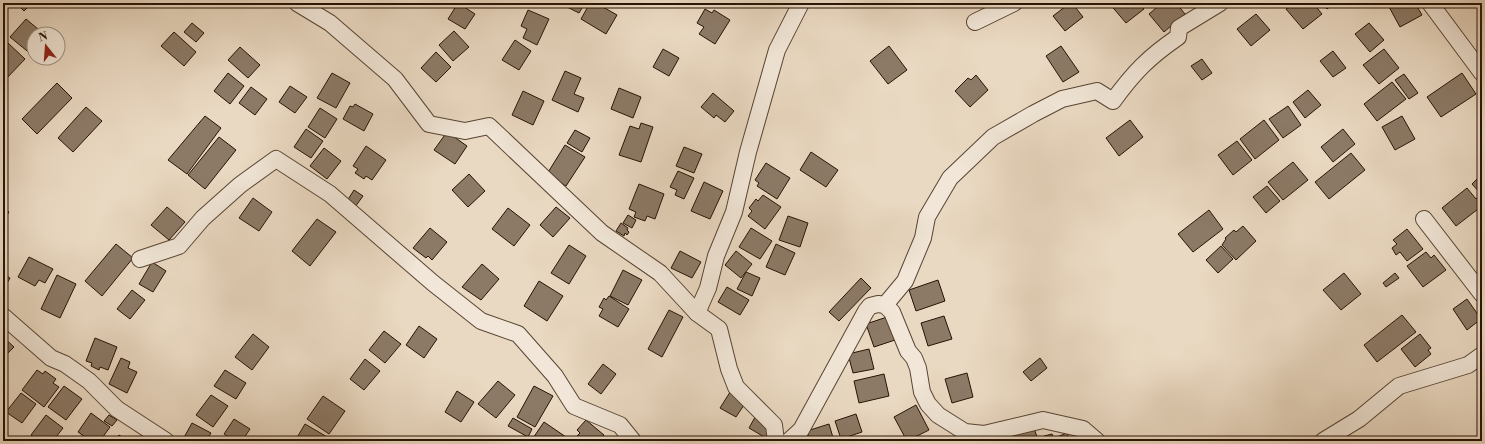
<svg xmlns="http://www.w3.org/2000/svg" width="1485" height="444" font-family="'Libre Bodoni',serif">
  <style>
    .building { fill: #8c7a67; stroke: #271305 }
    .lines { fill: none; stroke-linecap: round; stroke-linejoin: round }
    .minor-casing { stroke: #584434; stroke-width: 18 }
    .minor { stroke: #f1e6d7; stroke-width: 16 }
  </style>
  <rect width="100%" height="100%" fill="#ead9c2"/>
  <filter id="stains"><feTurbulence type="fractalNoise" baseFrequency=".005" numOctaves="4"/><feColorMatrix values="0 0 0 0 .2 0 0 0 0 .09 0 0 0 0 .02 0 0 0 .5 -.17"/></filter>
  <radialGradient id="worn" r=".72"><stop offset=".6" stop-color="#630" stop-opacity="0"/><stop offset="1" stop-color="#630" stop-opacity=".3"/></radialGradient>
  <g class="building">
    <polygon points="16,3 32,3 24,11"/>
    <polygon points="458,3 475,14 465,29 448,19"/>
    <polygon points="559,3 585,3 579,13"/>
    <polygon points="590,3 596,3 617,15 606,34 581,19"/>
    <polygon points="1070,3 1072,3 1083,17 1065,31 1053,16"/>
    <polygon points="1109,3 1139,3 1144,9 1126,23"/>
    <polygon points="1162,3 1176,3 1185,14 1164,32 1149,14"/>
    <polygon points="1294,3 1313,3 1322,14 1303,29 1286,9"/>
    <polygon points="1322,3 1334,3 1327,9"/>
    <polygon points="1391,3 1415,3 1422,15 1400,27 1388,5"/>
    <polygon points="705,9 712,13 714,10 730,20 715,44 699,34 704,27 697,23"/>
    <polygon points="528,10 549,19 537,45 523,38 527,29 521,26"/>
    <polygon points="1256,14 1270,30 1251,46 1237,29"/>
    <polygon points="26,19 44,34 34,34 34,53 32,55 10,37"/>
    <polygon points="192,23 204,33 196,42 184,32"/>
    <polygon points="1369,23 1384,40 1370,52 1355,34"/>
    <polygon points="454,31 469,47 453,61 439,45"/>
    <polygon points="174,32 196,52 184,66 161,46"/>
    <polygon points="515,40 531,51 519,70 502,60"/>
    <polygon points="8,43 25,59 5,80 3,78 3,48"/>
    <polygon points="889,46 907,70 888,84 870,61"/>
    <polygon points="1061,46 1079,72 1063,82 1046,56"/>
    <polygon points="240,47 260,65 248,78 228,60"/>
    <polygon points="663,49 679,58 669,76 653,67"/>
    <polygon points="1384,49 1399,68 1379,84 1363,65"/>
    <polygon points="1333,51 1346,68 1333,77 1320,61"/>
    <polygon points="436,52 451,67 436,82 421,68"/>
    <polygon points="1202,59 1212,73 1202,80 1191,66"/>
    <polygon points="565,71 581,78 574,94 584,98 578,112 552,100"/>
    <polygon points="228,73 244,86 230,104 214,91"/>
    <polygon points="332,73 350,83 336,108 317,98"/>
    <polygon points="1462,73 1476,94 1441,117 1427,97"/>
    <polygon points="1404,74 1418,93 1409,99 1395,80"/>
    <polygon points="976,75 988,90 970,107 955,91 968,78 971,80"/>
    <polygon points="1392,82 1406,99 1377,121 1364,104"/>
    <polygon points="57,83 72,98 37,134 22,119"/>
    <polygon points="290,86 307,97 295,113 279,102"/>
    <polygon points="251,87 267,99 255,115 239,103"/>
    <polygon points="619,88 641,97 633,118 611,109"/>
    <polygon points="1308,90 1321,105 1305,118 1293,102"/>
    <polygon points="523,91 544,101 533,125 512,115"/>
    <polygon points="713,93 734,111 725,122 716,115 714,118 701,107"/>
    <polygon points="355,104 373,114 364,131 343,119 350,106 353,107"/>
    <polygon points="1288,106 1301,125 1283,138 1269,119"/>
    <polygon points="86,107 102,121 73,152 58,138"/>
    <polygon points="320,108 337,119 325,138 308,127"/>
    <polygon points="205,116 221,128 187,174 168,160"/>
    <polygon points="1402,116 1415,139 1395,150 1382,127"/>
    <polygon points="1130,120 1143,137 1119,156 1106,138"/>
    <polygon points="1264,120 1279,140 1255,159 1240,139"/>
    <polygon points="641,123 653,127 641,162 619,155 630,126 639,129"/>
    <polygon points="306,129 323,141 311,158 294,147"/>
    <polygon points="1343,129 1355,144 1333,162 1321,147"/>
    <polygon points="575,130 590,138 582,152 567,143"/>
    <polygon points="447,132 467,146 455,164 434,150"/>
    <polygon points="219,137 236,150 205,189 188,175"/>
    <polygon points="1237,141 1252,160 1233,175 1218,155"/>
    <polygon points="565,145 585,157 566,186 547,174"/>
    <polygon points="366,146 386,160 372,180 366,176 364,179 355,173 358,169 353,166"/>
    <polygon points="684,147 702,154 694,173 676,166"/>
    <polygon points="324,148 341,161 327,179 310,166"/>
    <polygon points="811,152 838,170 826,187 800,170"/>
    <polygon points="1351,153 1365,170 1329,199 1315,182"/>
    <polygon points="1293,162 1308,180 1283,200 1268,182"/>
    <polygon points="766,163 790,178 777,199 757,186 759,183 755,180"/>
    <polygon points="678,171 694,178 684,199 675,195 677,190 670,187"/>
    <polygon points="469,174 485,191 468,207 452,190"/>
    <polygon points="1477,179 1482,186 1482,206 1456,226 1442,208 1467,188 1476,199 1481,194 1472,184"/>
    <polygon points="704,182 723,191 710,219 691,211"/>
    <polygon points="639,184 664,194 655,219 647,216 645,221 634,217 636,212 629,209"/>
    <polygon points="1267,186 1280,201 1266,213 1253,197"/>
    <polygon points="354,190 363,196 355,207 347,201"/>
    <polygon points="763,195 781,207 765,229 748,216 752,211 749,208 756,199 758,201"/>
    <polygon points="253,198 272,212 259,231 239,218"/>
    <polygon points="167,207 185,222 169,240 151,225"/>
    <polygon points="556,207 570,218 553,237 540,225"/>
    <polygon points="3,208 9,212 4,219 3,218"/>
    <polygon points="508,208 530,225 514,246 492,229"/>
    <polygon points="1209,210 1223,229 1193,252 1178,234"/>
    <polygon points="628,215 636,220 632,228 623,223"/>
    <polygon points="788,216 808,223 800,247 779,240"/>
    <polygon points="317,219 336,232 310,266 292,251"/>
    <polygon points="621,223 628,228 627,230 629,232 627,235 625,233 624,236 616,231"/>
    <polygon points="1243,226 1256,241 1236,260 1222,245 1226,239 1225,238 1234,230 1236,232"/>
    <polygon points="430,228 447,242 432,260 428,256 426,258 413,248"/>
    <polygon points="751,228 772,241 760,259 739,247"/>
    <polygon points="1407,229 1423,249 1407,261 1400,252 1396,255 1392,248 1397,244 1393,240"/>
    <polygon points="116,244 133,258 102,296 85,281"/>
    <polygon points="776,244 795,253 785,275 766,267"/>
    <polygon points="569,245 586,256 569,284 551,273"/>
    <polygon points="1221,246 1233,259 1218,273 1206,260"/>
    <polygon points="680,251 701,262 692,278 671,268"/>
    <polygon points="736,251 752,264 741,278 725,265"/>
    <polygon points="1426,252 1431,258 1434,255 1446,270 1423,287 1407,266"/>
    <polygon points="1482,256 1482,264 1478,259"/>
    <polygon points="29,257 53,269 45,283 39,280 35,286 18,277"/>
    <polygon points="152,262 166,271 153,292 139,284"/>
    <polygon points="482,264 499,279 481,300 462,287"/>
    <polygon points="623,270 642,280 628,305 610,296"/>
    <polygon points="746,272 760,278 752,296 737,289"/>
    <polygon points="1344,273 1361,294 1341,310 1323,290"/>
    <polygon points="1395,273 1399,278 1386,287 1383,283"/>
    <polygon points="3,274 10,278 3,290"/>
    <polygon points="57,275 76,284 60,318 41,309"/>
    <polygon points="861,278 871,288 839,321 829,312"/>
    <polygon points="938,280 945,301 916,311 909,290"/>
    <polygon points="539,281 563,296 547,321 524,306"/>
    <polygon points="727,287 749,300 740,315 718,302"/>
    <polygon points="132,290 145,300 130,319 117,309"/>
    <polygon points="609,296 629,309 618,327 599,316 603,309 599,307 604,298 606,300"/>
    <polygon points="1467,299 1481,319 1467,330 1453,309"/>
    <polygon points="669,310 683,317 662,357 648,349"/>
    <polygon points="1402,315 1416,332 1377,362 1364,345"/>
    <polygon points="944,316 952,339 928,346 921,323"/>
    <polygon points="887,317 895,340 874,347 866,324"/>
    <polygon points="419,326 437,339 424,358 406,345"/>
    <polygon points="384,331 401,344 385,363 369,350"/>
    <polygon points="253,334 269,347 252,370 235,357"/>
    <polygon points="1420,334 1431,348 1428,350 1431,354 1415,367 1401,349"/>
    <polygon points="3,337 14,347 3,358"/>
    <polygon points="95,338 117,347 108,370 100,367 99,370 91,366 92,363 86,361"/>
    <polygon points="869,349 874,369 853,373 848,354"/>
    <polygon points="121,358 130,362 128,368 137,372 127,393 109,384"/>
    <polygon points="1040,358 1047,368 1031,381 1023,372"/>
    <polygon points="365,359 380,371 364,390 350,379"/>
    <polygon points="603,364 616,374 601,394 588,384"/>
    <polygon points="37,370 43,374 45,371 56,379 53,383 59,387 44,407 22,390"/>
    <polygon points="225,370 246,383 236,399 214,386"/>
    <polygon points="967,373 973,397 952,403 945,379"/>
    <polygon points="884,374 889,396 859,403 854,381"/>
    <polygon points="498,381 515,395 496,418 478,404"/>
    <polygon points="64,386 82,399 66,420 48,407"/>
    <polygon points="534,386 553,396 535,427 517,417"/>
    <polygon points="732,389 748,399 736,417 720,408"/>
    <polygon points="457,391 474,402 461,422 445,412"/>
    <polygon points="21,393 36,404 22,423 6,412"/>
    <polygon points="211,395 228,406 213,427 196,415"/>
    <polygon points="323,396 345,411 329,434 307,419"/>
    <polygon points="916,405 929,430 907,441 894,417"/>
    <polygon points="759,410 777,420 766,438 749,428"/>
    <polygon points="91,413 110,427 100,441 91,441 78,432"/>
    <polygon points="856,414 862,432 841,439 835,421"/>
    <polygon points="46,415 63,428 53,441 40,441 31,435"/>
    <polygon points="109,415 117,420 112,426 104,421"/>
    <polygon points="513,418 532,429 528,437 508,426"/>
    <polygon points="234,419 250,429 242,441 235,441 224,434"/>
    <polygon points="586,420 604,435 599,441 580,441 576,437 580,433 577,430"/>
    <polygon points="544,422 566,437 563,441 531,441"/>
    <polygon points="192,423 211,433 206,441 182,441"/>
    <polygon points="305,424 329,438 327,441 295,441"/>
    <polygon points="829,424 834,441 811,441 807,431"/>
    <polygon points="1034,428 1037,437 1022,441 1011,441 1010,435"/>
    <polygon points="1067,433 1070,441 1046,441 1044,436 1052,434 1054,438"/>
    <polygon points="119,435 128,441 115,441"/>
  </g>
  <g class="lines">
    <g class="minor-casing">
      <g id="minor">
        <polyline points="297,3 330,23 395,79 429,124 465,131 489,126 602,233 660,273 697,313"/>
        <polyline points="1430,3 1482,73"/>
        <polyline points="975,22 1014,3"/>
        <polyline points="1424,219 1482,294"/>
        <polyline points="140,259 179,246 203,218 240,185 276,159 330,194 433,283 481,321 518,334 555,376 574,406 620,425 633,441"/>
        <path d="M 885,305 L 905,281 L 923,238 L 927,217 L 950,178 L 993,137 L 1033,114 L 1062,99 L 1097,91 L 1113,101 C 1134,72 1149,57 1178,37 L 1179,28 L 1220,3"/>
        <polyline points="3,316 51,358 65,364 89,381 117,409 166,441"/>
        <polyline points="776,441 774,425 736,387 729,369 719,329 697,313 708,288 716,256 734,212 748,152 777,50 801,3"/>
        <polyline points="789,441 801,430 866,311 870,306 878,304 885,305 892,312 908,351 914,358 918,368 922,392 928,404 938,415 965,432 984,434 1043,420 1083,429 1097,441"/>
        <polyline points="1323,441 1359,419 1399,386 1468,365 1482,355"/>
      </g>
    </g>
    <use href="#minor" class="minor"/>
  </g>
  <rect width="1485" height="444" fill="none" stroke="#ead9c2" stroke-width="16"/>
  <rect x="4" y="4" width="1477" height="436" fill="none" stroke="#271305" stroke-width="2"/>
  <rect x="8" y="8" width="1469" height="428" fill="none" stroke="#271305"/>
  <g transform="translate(46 46) rotate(343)"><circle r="19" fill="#f1e6d7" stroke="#a09283"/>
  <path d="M0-3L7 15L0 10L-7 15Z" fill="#8f2418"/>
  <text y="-6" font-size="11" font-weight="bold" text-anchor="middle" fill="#271305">N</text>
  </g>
  <rect width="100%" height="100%" filter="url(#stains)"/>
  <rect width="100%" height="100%" fill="url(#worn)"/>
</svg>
